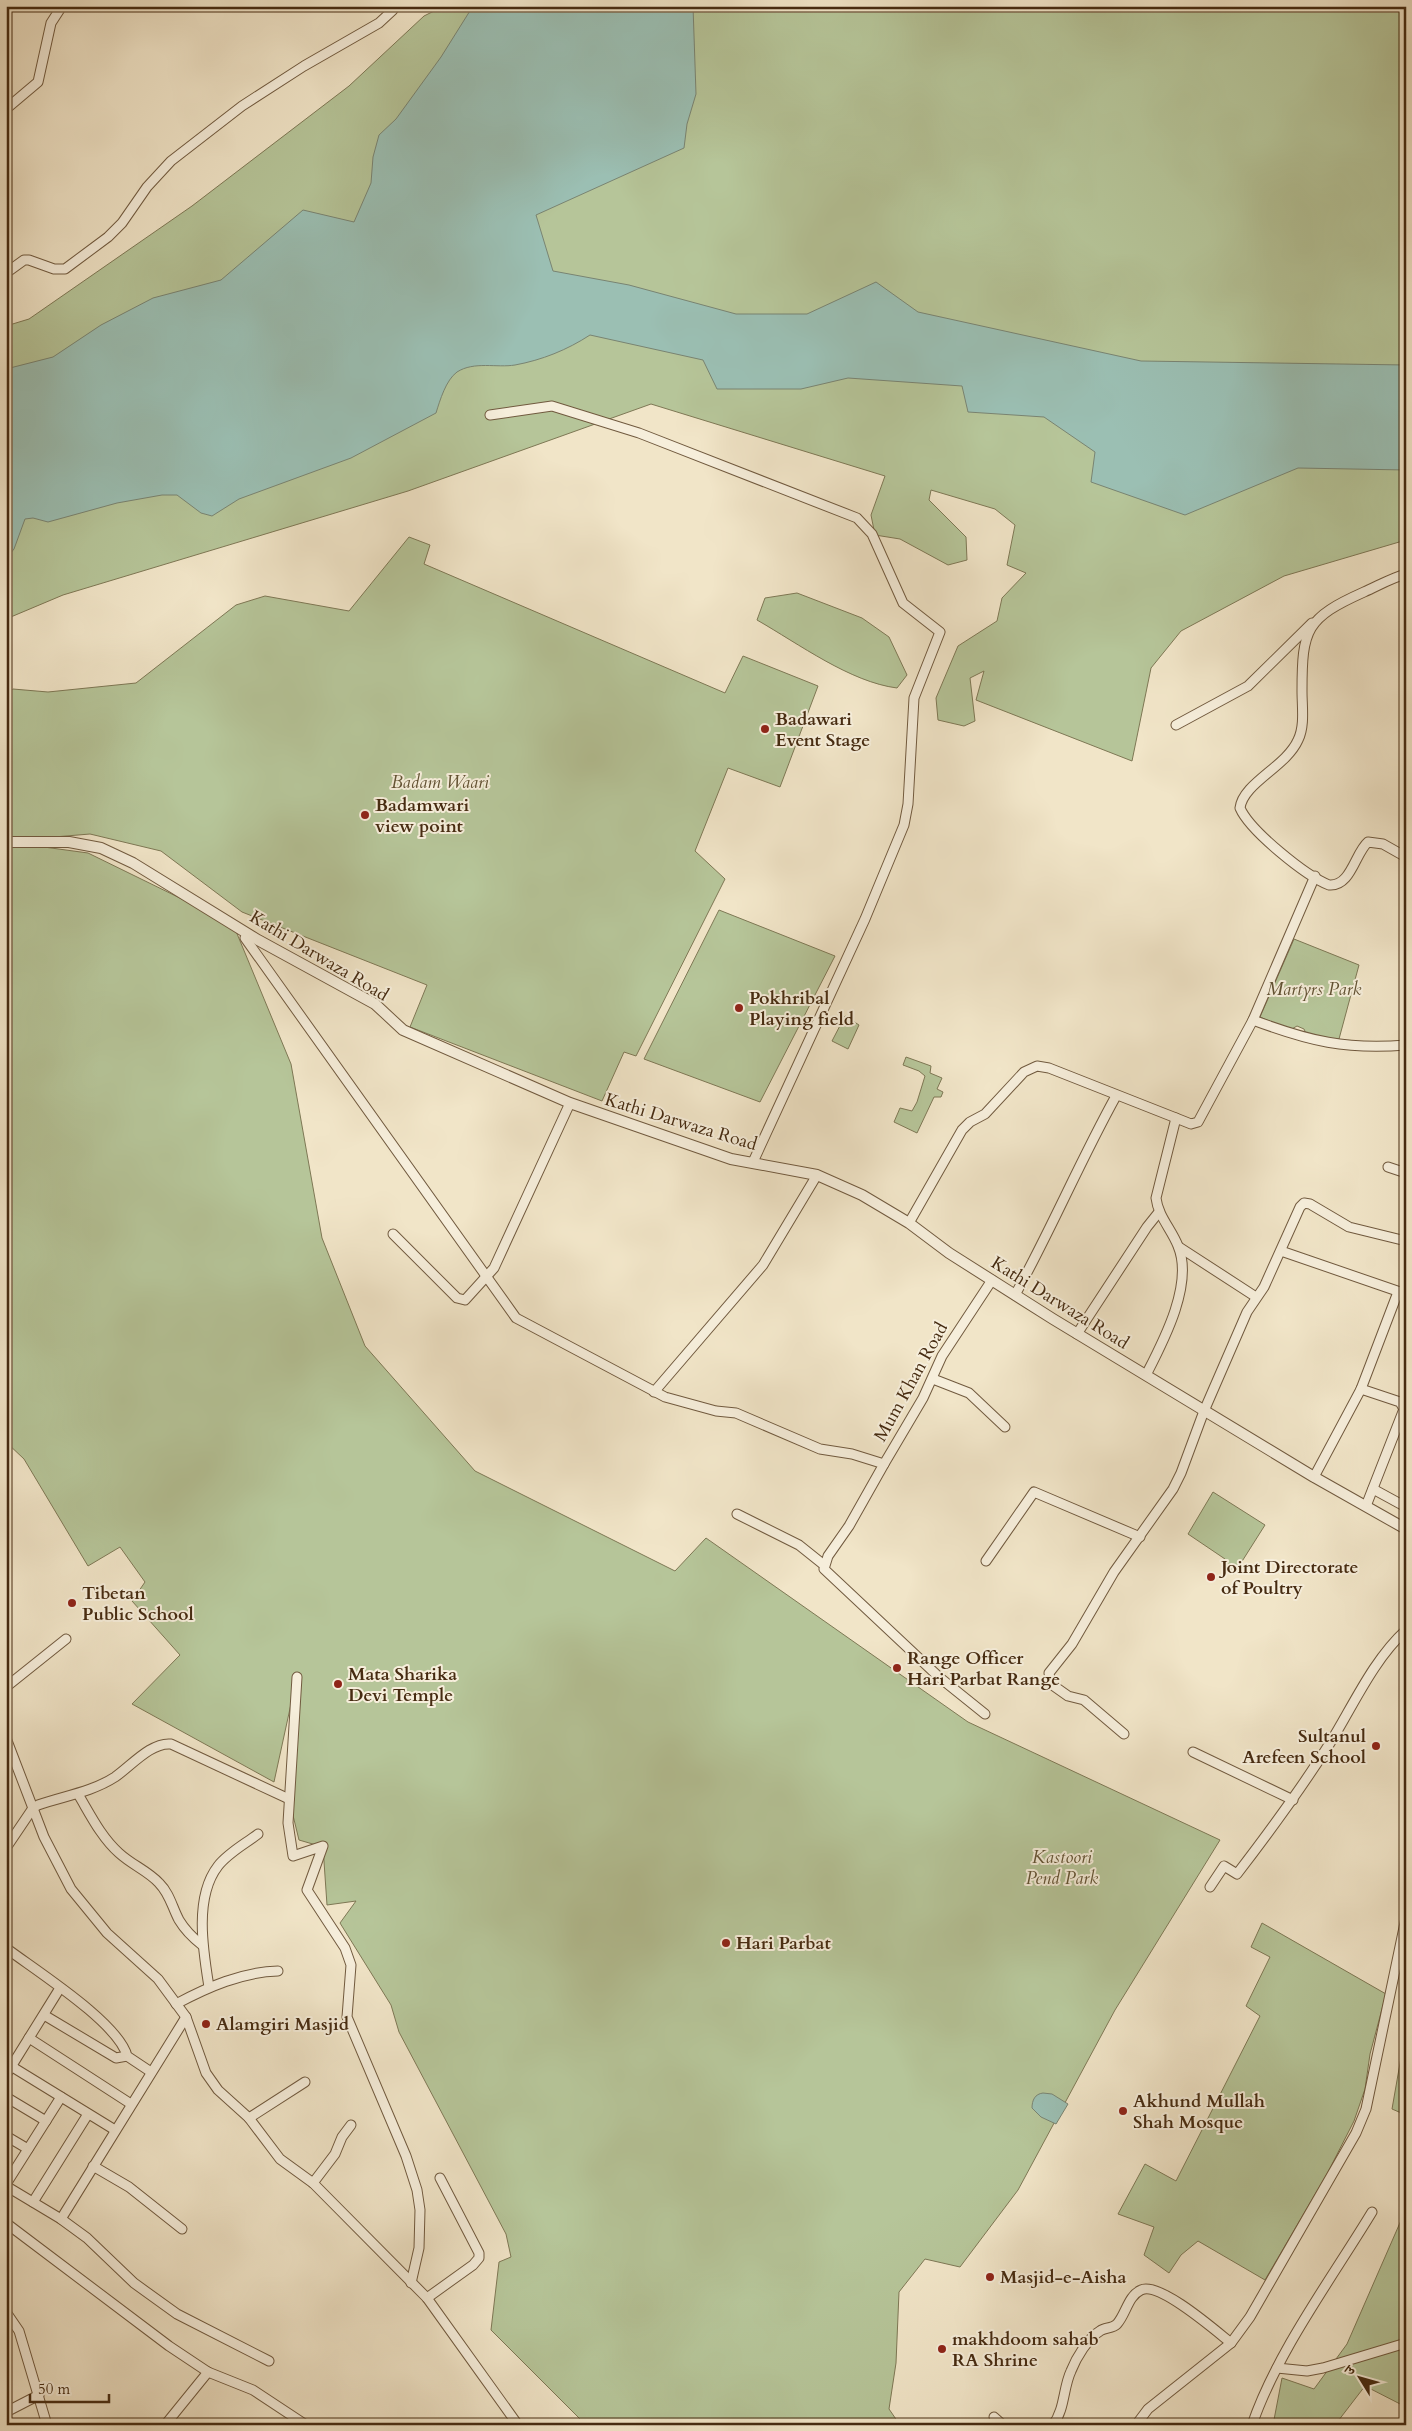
<svg xmlns="http://www.w3.org/2000/svg" width="1412" height="2431" font-family="Cardo,'Noto Serif Devanagari',serif">
  <style>
    .green { fill: #b6c599; stroke: #7e7855 }
    .water { fill: #9bbfb3; stroke: #798472 }
    .lines { fill: none; stroke-linecap: round; stroke-linejoin: round }
    .minor-casing { stroke: #715a3f; stroke-width: 11 }
    .tertiary-casing { stroke: #715a3f; stroke-width: 12 }
    .minor { stroke: #f6eedb; stroke-width: 9 }
    .tertiary { stroke: #f6eedb; stroke-width: 10 }
    .poi-dot { fill: #8f2418; stroke: #f6eedb; stroke-width: 2 }
    .labels { text-anchor: middle; dominant-baseline: central; stroke-width: 4; stroke-linejoin: round; paint-order: stroke }
    .poi-label { font-size: 18px; font-weight: bold; fill: #462b11; stroke: #f6eedb; text-anchor: start }
    .park-label { font-size: 18px; font-style: italic; fill: #625233; stroke: #f6eedb }
    .street-label { font-size: 18px; fill: #462b11; stroke: #f6eedb }
  </style>
  <rect width="100%" height="100%" fill="#f1e5c8"/>
  <filter id="stains"><feTurbulence type="fractalNoise" baseFrequency=".004" numOctaves="4"/><feColorMatrix values="0 0 0 0 .2 0 0 0 0 .09 0 0 0 0 .02 0 0 0 .5 -.17"/></filter>
  <radialGradient id="worn" r=".72"><stop offset=".6" stop-color="#630" stop-opacity="0"/><stop offset="1" stop-color="#630" stop-opacity=".3"/></radialGradient>
  <g class="green">
    <polygon points="444,6 1406,6 1406,540 1284,576 1181,631 1151,668 1132,761 976,700 984,671 970,678 975,721 964,726 938,720 936,698 958,646 997,621 1002,598 1026,573 1007,565 1015,525 995,509 931,490 929,500 966,537 967,560 948,565 900,539 875,535 871,515 885,476 651,404 408,491 63,595 6,619 6,326 29,319 192,206 349,86 424,16"/>
    <polygon points="409,537 430,545 424,564 725,693 743,656 818,686 780,787 728,768 695,851 725,879 636,1056 624,1052 602,1101 410,1027 427,985 242,912 161,851 90,834 6,841 6,694 13,689 48,692 136,683 236,605 265,596 349,611"/>
    <path d="M 797,593 L 862,618 L 889,637 L 907,675 L 897,688 C 850,682 799,644 757,620 L 765,598 Z"/>
    <polygon points="7,842 88,853 233,924 291,1064 322,1238 365,1346 475,1471 675,1571 706,1538 968,1722 1220,1840 1115,2010 1018,2190 960,2267 925,2259 899,2292 896,2363 889,2409 900,2425 586,2425 491,2330 499,2262 511,2257 506,2234 399,2032 391,2005 340,1923 356,1901 327,1905 323,1847 299,1840 289,1799 296,1681 274,1782 132,1704 180,1655 132,1601 145,1582 120,1547 88,1566 24,1459 6,1442"/>
    <polygon points="719,910 835,956 760,1102 644,1059"/>
    <polygon points="1294,939 1359,965 1339,1039 1331,1040 1307,1036 1304,1029 1297,1026 1290,1030 1260,1017"/>
    <polygon points="845,1016 859,1025 848,1049 832,1041"/>
    <polygon points="906,1057 931,1066 930,1073 942,1078 937,1089 943,1092 941,1097 934,1097 917,1133 894,1122 900,1108 912,1111 917,1102 925,1076 919,1071 903,1065"/>
    <polygon points="1213,1492 1265,1525 1234,1574 1222,1567 1225,1559 1188,1534"/>
    <polygon points="1262,1923 1386,1994 1370,2054 1365,2089 1354,2121 1327,2174 1265,2280 1198,2241 1181,2255 1169,2273 1144,2255 1154,2227 1118,2214 1145,2164 1176,2181 1260,2016 1246,2006 1270,1957 1251,1947"/>
    <polygon points="1406,2029 1406,2115 1392,2109"/>
    <polygon points="1406,2209 1406,2407 1365,2386 1335,2425 1273,2425 1282,2378 1314,2389 1347,2344"/>
  </g>
  <g class="water">
    <path d="M 473,6 L 693,6 L 696,94 L 687,124 L 684,148 L 536,215 L 553,271 L 629,285 L 736,314 L 807,314 L 876,282 L 918,312 L 1141,361 L 1406,365 L 1406,470 L 1298,468 L 1185,515 L 1091,482 L 1095,452 L 1044,417 L 968,412 L 962,386 L 848,378 L 801,389 L 717,389 L 703,360 L 590,335 C 567,350 542,360 515,365 C 497,368 474,361 457,372 C 446,380 440,400 436,413 L 351,458 L 239,499 L 212,516 L 201,513 L 177,495 L 162,495 L 117,503 L 48,522 L 33,518 L 25,519 L 14,549 L 6,559 L 6,369 L 53,357 L 101,325 L 153,298 L 221,280 L 303,210 L 354,222 L 371,183 L 373,157 L 379,135 L 396,119 L 441,57 Z"/>
    <path d="M 1043,2093 L 1052,2094 L 1068,2104 L 1056,2124 L 1041,2117 L 1032,2108 C 1032,2100 1035,2094 1043,2093 Z"/>
  </g>
  <g class="lines">
    <g class="minor-casing">
      <g id="minor">
        <polyline points="6,109 38,82 51,23 62,6"/>
        <polyline points="6,273 24,260 29,260 54,269 65,269 108,237 122,223 147,187 171,161 242,106 304,66 379,23 393,10 393,6"/>
        <polyline points="490,415 552,406 639,433 857,518 872,534 903,603 940,632 914,698 908,804 904,825 865,919 753,1162"/>
        <path d="M 1406,574 C 1391,578 1378,586 1364,592 C 1306,618 1302,629 1302,691 C 1302,707 1305,726 1298,740 C 1286,767 1243,783 1240,808 C 1250,831 1306,876 1329,885 C 1351,887 1355,853 1368,842 L 1383,844 L 1406,857"/>
        <polyline points="1176,725 1248,686 1312,623"/>
        <polyline points="245,938 516,1318 665,1397 716,1411 736,1413 820,1449 852,1454 884,1464 923,1398 942,1356 992,1280"/>
        <path d="M 1253,1020 C 1309,1041 1346,1050 1406,1045"/>
        <polyline points="1388,1167 1406,1173"/>
        <polyline points="909,1223 962,1130 970,1122 985,1114 1024,1072 1037,1066 1049,1068 1176,1118 1191,1124 1198,1122 1253,1020 1315,876"/>
        <polyline points="393,1234 457,1298 465,1300 494,1268 570,1103"/>
        <polyline points="1179,1247 1256,1297"/>
        <polyline points="1281,1251 1406,1294"/>
        <path d="M 1015,1295 C 1051,1230 1080,1161 1116,1096"/>
        <polyline points="1077,1334 1147,1227 1159,1212"/>
        <path d="M 1146,1375 C 1163,1342 1194,1284 1178,1246 C 1172,1230 1158,1216 1156,1198 L 1176,1118"/>
        <polyline points="933,1379 969,1393 1005,1427"/>
        <polyline points="1361,1389 1400,1402 1404,1409 1366,1506"/>
        <polyline points="654,1392 763,1265 817,1175"/>
        <polyline points="884,1464 849,1526 828,1556 824,1569 939,1677 985,1714"/>
        <polyline points="1314,1477 1361,1389 1398,1292"/>
        <polyline points="1373,1489 1406,1507"/>
        <polyline points="737,1514 799,1545 824,1565"/>
        <polyline points="986,1561 1034,1492 1140,1537"/>
        <polyline points="297,1677 288,1823 293,1856 323,1846 307,1890 345,1948 351,1965 347,2017 406,2156 417,2190 420,2210 419,2248 411,2283"/>
        <polyline points="6,1687 66,1639"/>
        <polyline points="1124,1734 1084,1700 1068,1696 1051,1684 1049,1673 1072,1644 1114,1572 1173,1489 1181,1473 1204,1411 1247,1312 1264,1287 1300,1207 1304,1203 1310,1204 1349,1227 1406,1241"/>
        <polyline points="6,1738 44,1837 71,1889 107,1933 158,1979 186,2017 206,2073 218,2090 249,2118 280,2159 313,2183 427,2298 518,2425"/>
        <polyline points="1193,1752 1293,1800"/>
        <path d="M 78,1794 C 90,1814 101,1837 119,1853 C 132,1865 148,1871 159,1883 C 170,1894 172,1907 179,1920 C 185,1930 193,1938 202,1945"/>
        <path d="M 6,1848 L 33,1808 L 38,1805 C 64,1796 92,1792 115,1777 C 131,1766 151,1742 171,1744 L 289,1799"/>
        <path d="M 1210,1887 L 1224,1866 L 1237,1874 C 1270,1831 1301,1789 1330,1743 C 1353,1706 1373,1660 1406,1630"/>
        <path d="M 6,1948 C 35,1970 119,2023 127,2056 L 151,2072"/>
        <path d="M 209,1987 C 203,1950 194,1897 218,1866 C 228,1853 245,1844 258,1834"/>
        <path d="M 176,2004 C 208,1987 242,1972 278,1971"/>
        <polyline points="44,2015 116,2058 127,2056"/>
        <polyline points="29,2038 131,2104"/>
        <polyline points="6,2063 115,2130"/>
        <polyline points="6,2075 60,1988"/>
        <polyline points="6,2097 46,2121"/>
        <polyline points="249,2118 305,2082"/>
        <polyline points="6,2136 28,2149"/>
        <polyline points="93,2166 129,2187 182,2229"/>
        <polyline points="313,2183 335,2154 342,2137 351,2125"/>
        <polyline points="6,2184 61,2097"/>
        <polyline points="6,2186 61,2219 87,2238 134,2283 177,2314 269,2361"/>
        <polyline points="33,2202 88,2114"/>
        <polyline points="61,2219 186,2017"/>
        <polyline points="6,2223 169,2346 208,2372 253,2390 306,2425"/>
        <polyline points="427,2298 473,2265 479,2258 479,2253 440,2178"/>
        <polyline points="6,2312 19,2331 47,2425"/>
        <polyline points="1277,2368 1307,2371 1323,2368 1406,2343"/>
        <polyline points="6,2412 39,2395"/>
        <polyline points="994,2417 1003,2425"/>
        <polyline points="165,2425 208,2372"/>
        <path d="M 1053,2425 C 1065,2409 1063,2388 1071,2371 C 1076,2358 1088,2338 1100,2331 C 1105,2327 1112,2329 1117,2324 C 1126,2314 1128,2296 1141,2290 C 1159,2281 1216,2331 1231,2343"/>
        <polyline points="1136,2425 1148,2409 1231,2343 1250,2317 1356,2133 1366,2109 1406,1918"/>
        <path d="M 1252,2425 C 1277,2352 1332,2278 1372,2212"/>
      </g>
    </g>
    <g class="tertiary-casing">
      <polyline id="tertiary" points="7,842 69,842 101,848 133,863 258,940 375,1004 403,1030 570,1103 731,1159 817,1175 862,1195 909,1223 949,1253 1053,1319 1314,1477 1406,1529"/>
    </g>
    <use href="#minor" class="minor"/>
    <use href="#tertiary" class="tertiary"/>
  </g>
  <g class="poi-dot">
    <circle cx="765" cy="729" r="5"/>
    <circle cx="365" cy="815" r="5"/>
    <circle cx="739" cy="1008" r="5"/>
    <circle cx="1211" cy="1577" r="5"/>
    <circle cx="72" cy="1603" r="5"/>
    <circle cx="897" cy="1668" r="5"/>
    <circle cx="338" cy="1684" r="5"/>
    <circle cx="1376" cy="1746" r="5"/>
    <circle cx="726" cy="1943" r="5"/>
    <circle cx="206" cy="2024" r="5"/>
    <circle cx="1123" cy="2111" r="5"/>
    <circle cx="990" cy="2277" r="5"/>
    <circle cx="942" cy="2349" r="5"/>
  </g>
  <g class="labels">
    <g class="poi-label">
      <text x="775" y="719">Badawari<tspan x="775" dy="21">Event Stage</tspan></text>
      <text x="375" y="805">Badamwari<tspan x="375" dy="21">view point</tspan></text>
      <text x="749" y="998">Pokhribal<tspan x="749" dy="21">Playing field</tspan></text>
      <text x="1221" y="1567">Joint Directorate<tspan x="1221" dy="21">of Poultry</tspan></text>
      <text x="82" y="1593">Tibetan<tspan x="82" dy="21">Public School</tspan></text>
      <text x="907" y="1658">Range Officer<tspan x="907" dy="21">Hari Parbat Range</tspan></text>
      <text x="348" y="1674">Mata Sharika<tspan x="348" dy="21">Devi Temple</tspan></text>
      <text x="1366" y="1736" text-anchor="end">Sultanul<tspan x="1366" dy="21">Arefeen School</tspan></text>
      <text x="736" y="1943">Hari Parbat</text>
      <text x="216" y="2024">Alamgiri Masjid</text>
      <text x="1133" y="2101">Akhund Mullah<tspan x="1133" dy="21">Shah Mosque</tspan></text>
      <text x="1000" y="2277">Masjid-e-Aisha</text>
      <text x="952" y="2339">makhdoom sahab<tspan x="952" dy="21">RA Shrine</tspan></text>
    </g>
    <g class="park-label">
      <text x="440" y="782">Badam Waari</text>
      <text x="1314" y="989">Martyrs Park</text>
      <text x="1062" y="1857">Kastoori<tspan x="1062" dy="21">Pend Park</tspan></text>
    </g>
    <g class="street-label">
      <text transform="translate(319 956) rotate(31)">Kathi Darwaza Road</text>
      <text transform="translate(681 1122) rotate(17)">Kathi Darwaza Road</text>
      <text transform="translate(1060 1303) rotate(32)">Kathi Darwaza Road</text>
      <text transform="translate(911 1382) rotate(-61)">Mum Khan Road</text>
    </g>
  </g>
  <rect width="1412" height="2431" fill="none" stroke="#f1e5c8" stroke-width="25"/>
  <rect x="8" y="8" width="1397" height="2416" fill="none" stroke="#462b11" stroke-width="2.5"/>
  <rect x="12" y="12" width="1387" height="2406" fill="none" stroke="#462b11"/>
  <g transform="translate(1360 2378) rotate(307)" stroke="#f6eedb" stroke-width="4" paint-order="stroke">
  <path d="M0-4L9 19L0 12L-9 19Z" fill="#462b11"/>
  <text y="-8" font-size="14" font-weight="bold" text-anchor="middle" fill="#462b11">उ</text>
  </g>
  <path d="M30 2394v8h79v-8" fill="none" stroke="#462b11" stroke-width="2.5"/>
  <text x="38" y="2394" font-size="15" fill="#462b11" stroke="#f6eedb" stroke-width="4" paint-order="stroke">50 m</text>
  <rect width="100%" height="100%" filter="url(#stains)"/>
  <rect width="100%" height="100%" fill="url(#worn)"/>
</svg>
